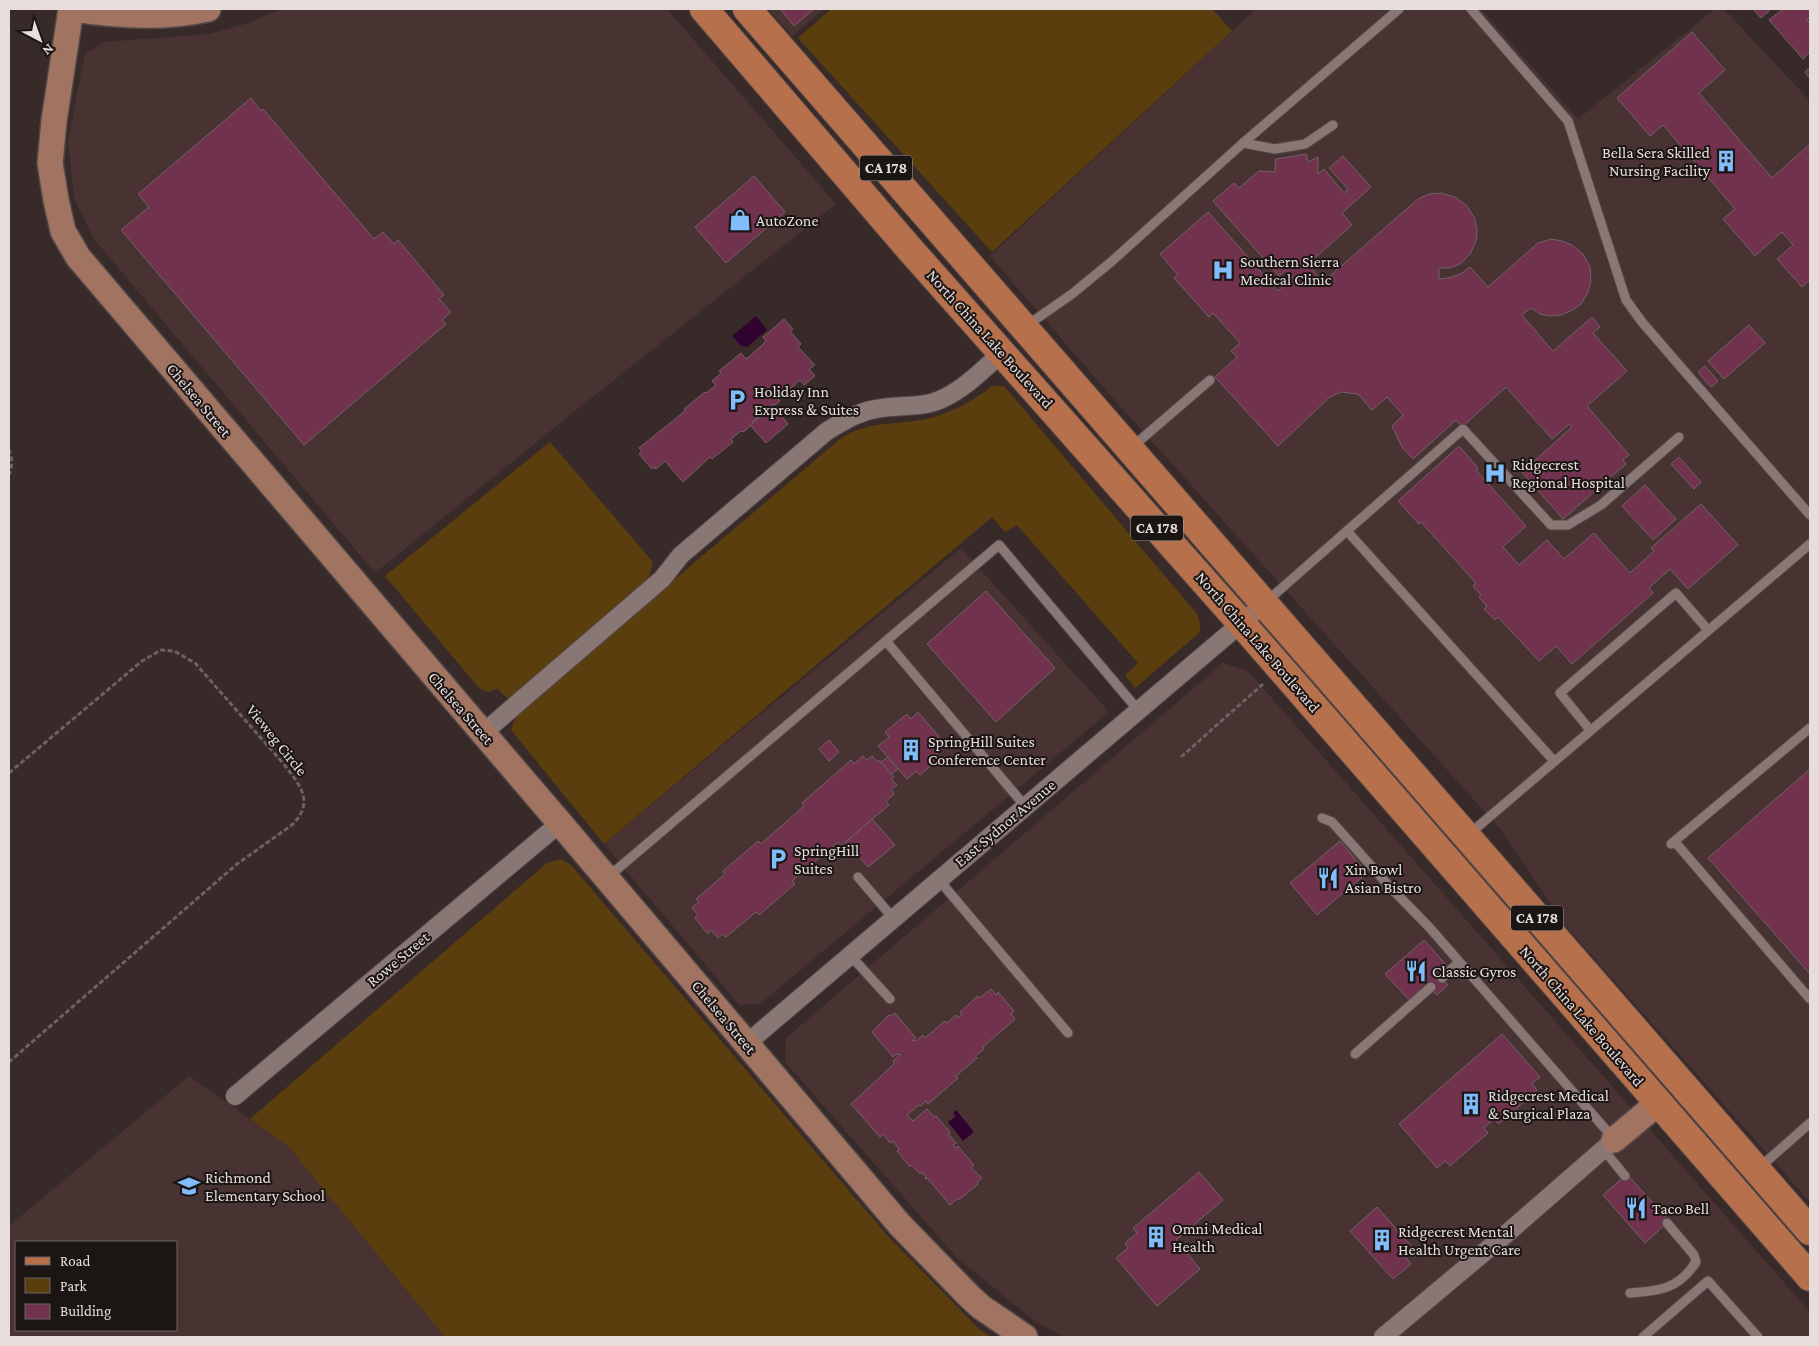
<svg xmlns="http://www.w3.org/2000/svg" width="1819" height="1346" font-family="'Crimson Pro',serif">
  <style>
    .built { fill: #483232; fill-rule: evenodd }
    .green { fill: #5b3e0e }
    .water { fill: #300330 }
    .building { fill: #71324d; stroke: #726268 }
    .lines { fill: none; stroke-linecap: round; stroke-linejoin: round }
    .lane-casing { stroke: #534847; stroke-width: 11 }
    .street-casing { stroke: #534847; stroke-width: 20 }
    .secondary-casing { stroke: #534847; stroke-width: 28 }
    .primary-casing { stroke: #534847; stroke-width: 30 }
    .path { stroke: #6f6161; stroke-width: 3; stroke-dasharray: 5 2.5; stroke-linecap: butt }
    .lane { stroke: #897776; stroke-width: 9 }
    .street { stroke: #897776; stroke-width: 18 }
    .secondary { stroke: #a07460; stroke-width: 25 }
    .primary { stroke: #b6704b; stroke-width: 28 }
    .labels { text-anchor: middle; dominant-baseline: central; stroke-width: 4; stroke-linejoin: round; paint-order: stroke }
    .shield { fill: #1b1514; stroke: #aaa1a1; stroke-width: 1 }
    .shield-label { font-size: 15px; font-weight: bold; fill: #e7dddd }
    .poi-label { font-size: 16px; fill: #e7dddd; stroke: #1b1514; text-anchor: start }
    .street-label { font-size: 16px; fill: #e7dddd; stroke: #1b1514 }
  </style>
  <rect width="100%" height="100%" fill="#392a2a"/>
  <g class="built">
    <polygon points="281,9 667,9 836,204 570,415 375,573 94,239 74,198 68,141 85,54 104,42 209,34 249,23"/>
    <polygon points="768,9 824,9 792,36"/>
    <polygon points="1256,9 1481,9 1578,119 1715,9 1724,9 1810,101 1810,1202 1564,924 1501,830 1105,389 990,256"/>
    <polygon points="961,548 1109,712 760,1004 739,1005 604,844"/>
    <polygon points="1223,663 1248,671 1810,1312 1810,1337 1064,1337 1036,1322 958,1259 785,1062 786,1038"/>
    <path d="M 189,1076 L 288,1146 L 445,1337 L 9,1337 L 9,1226 ZM 16,1242 L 176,1242 L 176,1330 L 16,1330 Z"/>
  </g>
  <g class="green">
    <polygon points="831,9 1212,9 1232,31 992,252 798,38"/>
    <path d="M 992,386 L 1004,386 L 1197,614 L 1200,623 L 1200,632 L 1135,688 L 1125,675 L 1138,663 L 1017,525 L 1005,532 L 992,517 L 604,844 L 511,730 L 517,713 L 840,439 C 845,436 851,432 857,430 C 879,422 904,424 926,419 C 950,414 973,401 992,386 Z"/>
    <polygon points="550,442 653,562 646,587 508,699 498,689 488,692 479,688 385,576"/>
    <polygon points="561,859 571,865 886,1234 980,1330 992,1337 445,1337 288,1146 250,1119 547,863"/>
  </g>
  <g class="water">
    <polygon points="756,316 767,330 747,347 741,346 732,336"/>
    <polygon points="956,1110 974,1132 963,1141 948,1122 956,1116 953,1113"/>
  </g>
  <g class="building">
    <polygon points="780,9 814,9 794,26"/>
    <polygon points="1753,9 1771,9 1761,18"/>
    <polygon points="1783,9 1810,9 1810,17 1807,20 1810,23 1810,52 1803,59 1769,20"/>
    <polygon points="1692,32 1725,70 1699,93 1772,178 1810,144 1810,280 1802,287 1777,259 1793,245 1782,232 1755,256 1723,219 1735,209 1663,125 1650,136 1617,98"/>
    <polygon points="1810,67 1810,79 1805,72"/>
    <polygon points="251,98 261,111 263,109 374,239 383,232 394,244 398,240 444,295 439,299 451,312 442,320 446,324 304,445 121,230 149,207 138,194"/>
    <polygon points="1306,154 1308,162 1318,157 1318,174 1324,169 1344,193 1348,189 1329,168 1343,156 1371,187 1342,213 1352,225 1308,264 1323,282 1418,199 1429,194 1441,193 1455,197 1466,205 1474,217 1477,229 1476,241 1470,254 1460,264 1450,268 1439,268 1439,279 1448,278 1461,274 1470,267 1488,287 1538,243 1551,239 1562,241 1572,245 1583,254 1590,267 1591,281 1588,292 1581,304 1573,310 1561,315 1549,316 1540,314 1531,308 1522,315 1553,351 1592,317 1600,327 1593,333 1627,371 1587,406 1629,455 1623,460 1626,464 1563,519 1522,472 1572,427 1569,424 1552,439 1506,387 1462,427 1456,420 1413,459 1402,447 1392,426 1403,415 1387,397 1372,410 1358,394 1341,392 1330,397 1278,446 1215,377 1237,357 1231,351 1240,343 1213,313 1209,317 1174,278 1178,275 1160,254 1208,212 1278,291 1293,277 1286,270 1279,276 1213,201 1234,183 1239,188 1259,171 1275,172 1276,159"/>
    <polygon points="754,176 785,212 726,263 695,227"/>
    <polygon points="784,319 793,329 790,331 801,344 798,347 815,365 809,369 815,376 804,385 800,380 778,399 780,401 775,405 774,404 752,422 753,423 746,430 742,432 741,431 731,439 733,442 712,459 710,457 683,482 665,461 656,469 655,467 652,469 639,454 642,451 639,448 685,411 684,409 705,392 706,393 716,385 712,381 721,373 719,371 741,353 746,359 760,347 766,341 763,337"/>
    <polygon points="1749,325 1765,343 1724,379 1708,361"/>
    <polygon points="1705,366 1718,381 1711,387 1698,372"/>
    <polygon points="773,406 788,424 766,443 750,425"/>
    <polygon points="1459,446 1478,468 1476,470 1526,526 1503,547 1519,565 1547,540 1564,559 1594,533 1630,573 1654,551 1651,548 1701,504 1738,545 1688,589 1670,569 1649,588 1653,593 1572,664 1556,646 1539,661 1498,617 1495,620 1484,609 1487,606 1479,597 1481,595 1473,586 1476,583 1421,522 1419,524 1398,501"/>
    <polygon points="1679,457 1701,482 1694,489 1671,464"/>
    <polygon points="1645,485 1676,519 1653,540 1622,506"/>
    <polygon points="986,591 1055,668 996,722 927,644"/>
    <polygon points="918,712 946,745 936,754 940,758 920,775 916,771 907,779 878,746 889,737 885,732 907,714 911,719"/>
    <polygon points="829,740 839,752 829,761 819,749"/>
    <polygon points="863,756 867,760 872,756 877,762 879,760 894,777 891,779 897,785 891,790 894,794 886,801 889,805 841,846 838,842 792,881 795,884 759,915 756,912 726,937 723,934 718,938 711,930 708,934 695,918 698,915 692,908 699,902 696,899 725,874 723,871 758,841 761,844 804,806 802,803 851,760 854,764"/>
    <polygon points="888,757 898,769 891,774 881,762"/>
    <polygon points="1810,769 1810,974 1708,858"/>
    <polygon points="872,819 895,845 868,867 846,842"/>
    <polygon points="1340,841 1367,873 1317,915 1290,883"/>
    <polygon points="1424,940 1448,967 1439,975 1448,985 1437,995 1428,985 1410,1001 1385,974"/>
    <polygon points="991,989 996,995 998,992 1014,1011 1011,1014 1015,1019 983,1047 984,1049 975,1056 977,1058 956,1076 958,1078 928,1104 926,1101 921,1106 919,1105 907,1115 913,1121 927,1109 934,1117 936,1116 950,1132 948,1134 956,1143 953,1145 956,1148 958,1146 974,1165 971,1168 982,1178 977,1182 978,1184 959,1200 958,1198 950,1205 928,1179 925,1178 926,1177 922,1172 920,1174 912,1165 910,1167 897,1151 899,1149 893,1141 890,1143 883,1134 880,1137 851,1104 894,1064 893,1061 900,1055 896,1054 893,1057 872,1032 889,1015 891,1016 895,1013 916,1038 912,1041 915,1040 916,1041 923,1035 925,1038 945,1021 947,1023 956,1015 958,1018 962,1014 960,1012 978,996 980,998"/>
    <polygon points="1502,1034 1540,1077 1532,1084 1537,1090 1499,1124 1494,1119 1484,1128 1488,1133 1450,1166 1445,1161 1437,1168 1399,1124"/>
    <polygon points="1199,1172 1223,1200 1176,1240 1200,1269 1157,1306 1116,1258 1128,1248 1125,1243 1137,1233 1133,1228"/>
    <polygon points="1627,1174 1669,1221 1645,1243 1603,1195"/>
    <polygon points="1377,1207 1413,1248 1405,1256 1411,1264 1393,1279 1350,1231"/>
  </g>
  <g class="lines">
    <g class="lane-casing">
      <g id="lane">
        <polyline points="1471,9 1568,121 1626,300 1642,322 1679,365 1810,515"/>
        <polyline points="1243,143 1275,149 1305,144 1333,125"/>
        <polyline points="1026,326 1072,294 1111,262 1243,143 1399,9"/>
        <polyline points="1131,448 1210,380"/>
        <polyline points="1347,531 1554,761"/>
        <polyline points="1267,601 1463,429 1551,525 1568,525 1601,505 1679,437"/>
        <polyline points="886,641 1025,806"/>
        <polyline points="1590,730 1560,693 1676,593 1708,630"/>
        <polyline points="1322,818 1332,822 1390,887 1429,927 1614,1139"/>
        <polyline points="1468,835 1810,544"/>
        <polyline points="1675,842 1810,999"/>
        <polyline points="1671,844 1810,728"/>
        <polyline points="608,877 999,545 1138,710"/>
        <polyline points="858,877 893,918"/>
        <polyline points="939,880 1068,1033"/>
        <polyline points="850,955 890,999"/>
        <polyline points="1442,978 1459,962"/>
        <polyline points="1355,1054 1431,987"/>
        <polyline points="1603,1149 1625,1176"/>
        <polyline points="1760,1167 1810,1123"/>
        <path d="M 1630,1293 C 1659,1291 1679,1289 1696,1262 L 1694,1255 L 1667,1223"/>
        <polyline points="1643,1337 1708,1281 1758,1337"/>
      </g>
    </g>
    <g class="street-casing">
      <g id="street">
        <path d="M 483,733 L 662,579 L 681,555 L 827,431 C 842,422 858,412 876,409 C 899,404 923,409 944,398 C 967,387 983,369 1002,353"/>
        <polyline points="746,1044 1265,603"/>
        <polyline points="235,1096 560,823"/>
        <polyline points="1383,1337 1512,1229 1614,1140"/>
      </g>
    </g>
    <g class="secondary-casing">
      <g id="secondary">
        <polyline points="71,9 54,121 50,163 56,200 63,231 78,257 483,733 560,823 900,1225 969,1296 981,1307 1025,1337"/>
        <path d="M 73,9 C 117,16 163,19 208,9"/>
        <polyline points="1614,1140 1658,1103"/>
      </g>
    </g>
    <g class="primary-casing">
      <g id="primary">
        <polyline points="704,9 907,246 1242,624 1810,1277"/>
        <polyline points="747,9 1810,1231"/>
      </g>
    </g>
    <g class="path">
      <path d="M 9,449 C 12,458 13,466 9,475"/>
      <polyline points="1181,757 1264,683"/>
      <path d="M 9,773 L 142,661 L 161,650 L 174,651 L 195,663 L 282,762 C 299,784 316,801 292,825 L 237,864 L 9,1062"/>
    </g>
    <use href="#lane" class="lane"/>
    <use href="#street" class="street"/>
    <use href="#secondary" class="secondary"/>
    <use href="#primary" class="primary"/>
  </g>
  <defs>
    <g id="building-bare" transform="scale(1.725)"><path d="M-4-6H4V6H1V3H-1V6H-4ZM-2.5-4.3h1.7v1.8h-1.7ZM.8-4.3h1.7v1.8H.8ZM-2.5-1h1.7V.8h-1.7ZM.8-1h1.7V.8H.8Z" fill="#80bdfa" stroke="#1b1514" stroke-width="2.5" paint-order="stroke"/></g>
    <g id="shop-bare" transform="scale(1.725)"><path d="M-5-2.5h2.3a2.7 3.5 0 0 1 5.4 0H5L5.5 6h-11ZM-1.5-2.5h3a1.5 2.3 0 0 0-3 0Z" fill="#80bdfa" stroke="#1b1514" stroke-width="2.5" paint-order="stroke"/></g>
    <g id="hospital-bare" transform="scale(1.725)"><path d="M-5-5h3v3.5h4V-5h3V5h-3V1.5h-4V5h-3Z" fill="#80bdfa" stroke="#1b1514" stroke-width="2.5" paint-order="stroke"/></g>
    <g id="parking-bare" transform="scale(1.725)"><path d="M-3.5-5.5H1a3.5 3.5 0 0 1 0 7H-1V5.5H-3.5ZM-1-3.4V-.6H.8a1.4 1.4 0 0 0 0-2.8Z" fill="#80bdfa" stroke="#1b1514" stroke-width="2.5" paint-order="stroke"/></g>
    <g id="restaurant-bare" transform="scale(1.725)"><path d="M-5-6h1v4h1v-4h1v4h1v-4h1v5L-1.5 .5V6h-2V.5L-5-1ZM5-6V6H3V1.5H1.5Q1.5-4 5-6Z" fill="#80bdfa" stroke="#1b1514" stroke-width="2.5" paint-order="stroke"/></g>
    <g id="school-bare" transform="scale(1.725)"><path d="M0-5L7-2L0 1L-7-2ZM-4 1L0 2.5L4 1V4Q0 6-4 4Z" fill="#80bdfa" stroke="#1b1514" stroke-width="2.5" paint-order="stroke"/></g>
  </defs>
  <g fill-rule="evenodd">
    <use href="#building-bare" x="1726" y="161"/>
    <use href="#shop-bare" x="740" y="220"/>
    <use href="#hospital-bare" x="1223" y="270"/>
    <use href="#parking-bare" x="737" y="400"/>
    <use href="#hospital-bare" x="1495" y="473"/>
    <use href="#building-bare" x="911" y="750"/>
    <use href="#parking-bare" x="778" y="859"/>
    <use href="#restaurant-bare" x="1328" y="878"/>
    <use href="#restaurant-bare" x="1416" y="971"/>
    <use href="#building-bare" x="1471" y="1104"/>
    <use href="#school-bare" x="189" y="1186"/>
    <use href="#restaurant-bare" x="1636" y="1208"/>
    <use href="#building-bare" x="1156" y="1237"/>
    <use href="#building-bare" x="1382" y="1240"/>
  </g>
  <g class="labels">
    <g class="shield">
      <rect x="860" y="155.5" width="52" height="25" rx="4"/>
      <rect x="1131" y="515.5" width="52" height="25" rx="4"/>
      <rect x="1511" y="905.5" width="52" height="25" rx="4"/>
    </g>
    <g class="shield-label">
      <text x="886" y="168">CA 178</text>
      <text x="1157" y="528">CA 178</text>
      <text x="1537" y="918">CA 178</text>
    </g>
    <g class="poi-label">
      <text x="1710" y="152" text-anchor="end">Bella Sera Skilled<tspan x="1710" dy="18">Nursing Facility</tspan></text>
      <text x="756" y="220">AutoZone</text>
      <text x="1240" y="261">Southern Sierra<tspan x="1240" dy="18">Medical Clinic</tspan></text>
      <text x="754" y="391">Holiday Inn<tspan x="754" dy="18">Express &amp; Suites</tspan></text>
      <text x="1512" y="464">Ridgecrest<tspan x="1512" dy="18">Regional Hospital</tspan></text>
      <text x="928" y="741">SpringHill Suites<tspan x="928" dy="18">Conference Center</tspan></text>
      <text x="794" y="850">SpringHill<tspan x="794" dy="18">Suites</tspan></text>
      <text x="1345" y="869">Xin Bowl<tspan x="1345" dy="18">Asian Bistro</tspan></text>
      <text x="1432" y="971">Classic Gyros</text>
      <text x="1488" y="1095">Ridgecrest Medical<tspan x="1488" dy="18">&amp; Surgical Plaza</tspan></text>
      <text x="205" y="1177">Richmond<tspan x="205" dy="18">Elementary School</tspan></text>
      <text x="1652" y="1208">Taco Bell</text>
      <text x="1172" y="1228">Omni Medical<tspan x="1172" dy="18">Health</tspan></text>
      <text x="1398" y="1231">Ridgecrest Mental<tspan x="1398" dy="18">Health Urgent Care</tspan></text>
    </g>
    <g class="street-label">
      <text transform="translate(990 339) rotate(48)">North China Lake Boulevard</text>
      <text transform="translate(199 400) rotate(50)">Chelsea Street</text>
      <text transform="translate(1258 642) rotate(49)">North China Lake Boulevard</text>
      <text transform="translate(461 708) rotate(49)">Chelsea Street</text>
      <text transform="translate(277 740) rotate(51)">Vieweg Circle</text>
      <text transform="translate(1005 823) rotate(-40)">East Sydnor Avenue</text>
      <text transform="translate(398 959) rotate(-40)">Rowe Street</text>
      <text transform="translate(1582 1016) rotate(49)">North China Lake Boulevard</text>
      <text transform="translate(724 1017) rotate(50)">Chelsea Street</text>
    </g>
  </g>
  <rect width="1819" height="1346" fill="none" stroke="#e7dddd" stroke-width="20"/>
  <rect x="15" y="1241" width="162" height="90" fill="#1b1514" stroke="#6d6564"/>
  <rect x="25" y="1257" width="25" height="8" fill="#b6704b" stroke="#6d6564"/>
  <text x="60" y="1266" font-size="15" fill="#e7dddd">Road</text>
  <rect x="25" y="1278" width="25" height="15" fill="#5b3e0e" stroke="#6d6564"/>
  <text x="60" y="1291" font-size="15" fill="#e7dddd">Park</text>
  <rect x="25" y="1304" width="25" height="15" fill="#71324d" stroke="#6d6564"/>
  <text x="60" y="1316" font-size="15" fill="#e7dddd">Building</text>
  <g transform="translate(40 40) rotate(139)" stroke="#1b1514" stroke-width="4" paint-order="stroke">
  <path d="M0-4L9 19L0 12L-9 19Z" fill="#e7dddd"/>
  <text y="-8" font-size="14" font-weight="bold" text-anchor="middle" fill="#e7dddd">N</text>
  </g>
</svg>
